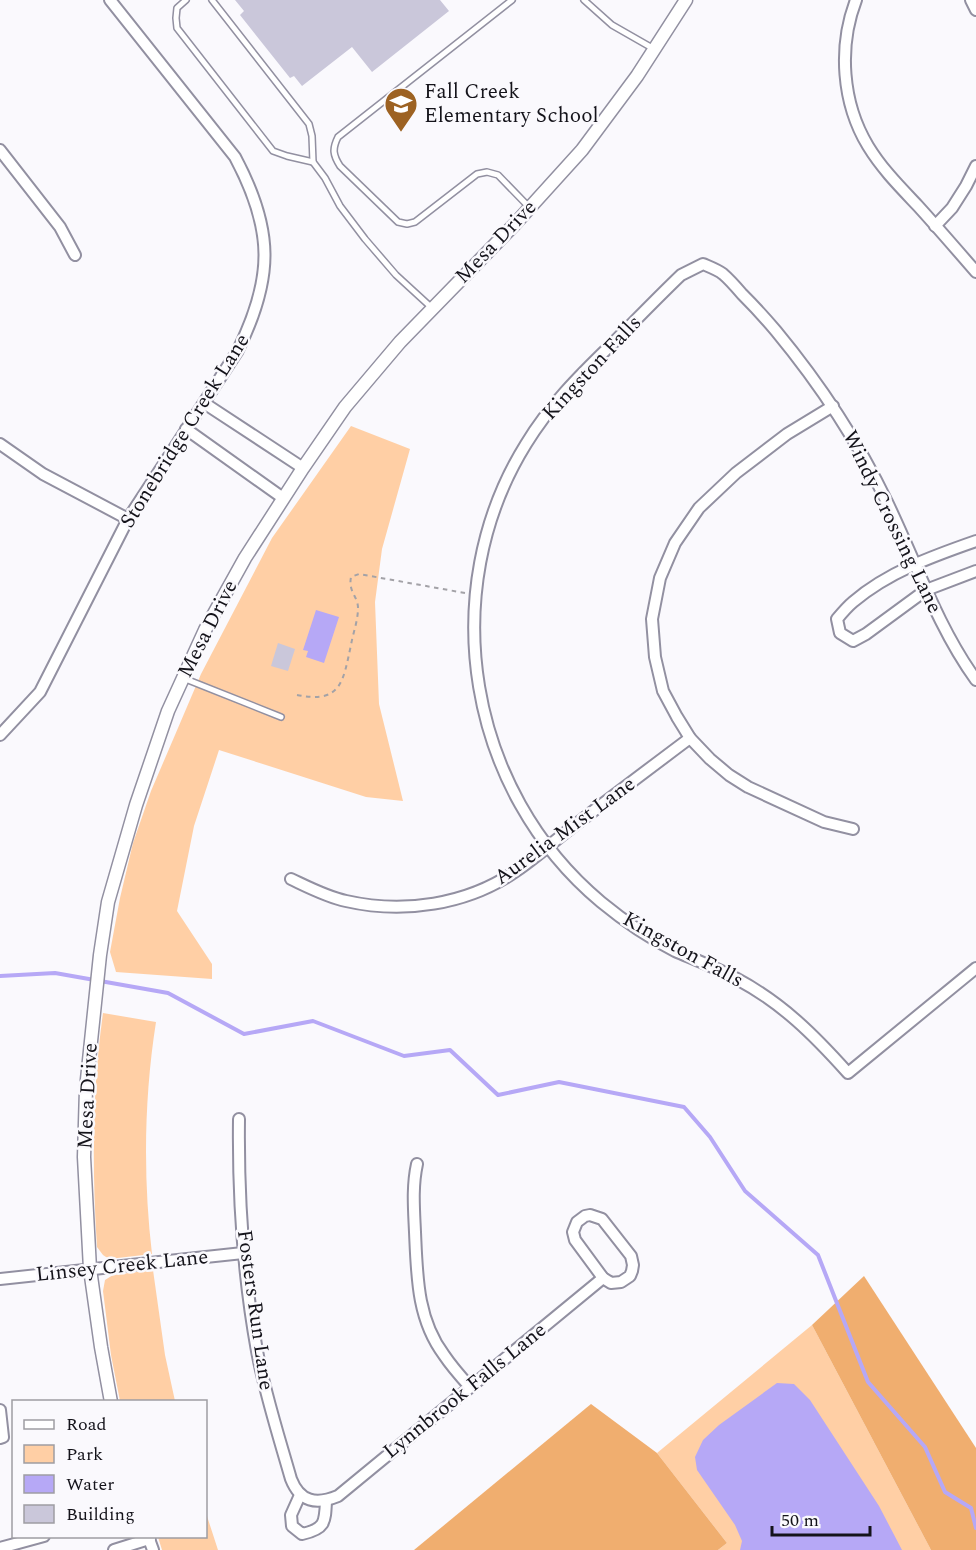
<svg xmlns="http://www.w3.org/2000/svg" width="976" height="1550" font-family="Spectral,serif">
  <style>
    .green { fill: #ffcfa5 }
    .forest { fill: #f0ae6f }
    .water { fill: #b6a8f6 }
    .lines { fill: none; stroke-linecap: round; stroke-linejoin: round }
    .stream { stroke: #b6a8f6; stroke-width: 4 }
    .building { fill: #cac7da }
    .service-casing { stroke: #9290a1; stroke-width: 8 }
    .minor-casing { stroke: #9290a1; stroke-width: 14 }
    .tertiary-casing { stroke: #9290a1; stroke-width: 15 }
    .path { stroke: #a3a2a7; stroke-width: 2; stroke-dasharray: 4.5 4.5; stroke-linecap: butt }
    .service { stroke: #fff; stroke-width: 5 }
    .minor { stroke: #fff; stroke-width: 10 }
    .tertiary { stroke: #fff; stroke-width: 12 }
    .labels { text-anchor: middle; dominant-baseline: central; stroke-width: 5; stroke-linejoin: round; paint-order: stroke }
    .poi-label { font-size: 21px; fill: #14131a; stroke: #faf9fd; text-anchor: start }
    .street-label { font-size: 21px; fill: #14131a; stroke: #faf9fd }
  </style>
  <rect width="100%" height="100%" fill="#faf9fd"/>
  <g class="green">
    <polygon points="351,426 410,449 382,549 375,602 379,704 403,801 366,797 219,750 194,826 177,911 212,964 212,979 116,972 110,952 120,898 133,843 151,791 175,735 201,674 272,538"/>
    <path d="M 103,1013 L 156,1022 C 144,1098 143,1178 152,1254 L 109,1259 L 103,1255 L 97,1247 C 92,1168 92,1092 103,1013 Z"/>
    <polygon points="153,1270 165,1355 175,1401 120,1401 111,1355 103,1291 105,1280 113,1275"/>
    <polygon points="812,1325 931,1550 718,1550 727,1543 657,1453"/>
    <polygon points="206,1513 218,1550 162,1550 158,1537 206,1536"/>
  </g>
  <g class="forest">
    <polygon points="864,1276 976,1448 976,1550 931,1550 812,1325"/>
    <polygon points="591,1404 657,1453 727,1543 718,1550 414,1550"/>
  </g>
  <g class="water">
    <polygon points="316,610 339,617 324,663 306,657 308,651 303,650"/>
    <polygon points="777,1383 794,1384 810,1400 879,1506 902,1550 740,1550 742,1541 735,1525 697,1470 695,1457 703,1440 719,1425"/>
  </g>
  <g class="lines">
    <polyline class="stream" points="0,976 55,973 168,993 244,1034 313,1021 404,1056 450,1050 498,1095 559,1082 684,1107 710,1137 745,1191 818,1255 868,1382 925,1447 945,1492 971,1508 976,1528"/>
  </g>
  <g class="building">
    <polygon points="235,0 440,0 449,11 372,72 352,47 302,86 294,76 290,78 240,15 244,11"/>
    <polygon points="278,643 295,649 288,671 271,666"/>
  </g>
  <g class="lines">
    <g class="service-casing">
      <g id="service">
        <polyline points="186,0 177,8 176,18 177,28 273,151 287,156 313,162"/>
        <polyline points="212,0 309,124 312,136 313,162 325,178 340,206 365,239 396,275 432,308"/>
        <path d="M 512,0 L 338,137 C 332,149 333,155 340,166 L 398,222 L 407,224 L 415,222 L 477,174 L 487,172 L 498,175 L 529,207"/>
        <polyline points="584,0 612,25 654,49"/>
        <polyline points="183,678 281,717"/>
      </g>
    </g>
    <g class="minor-casing">
      <g id="minor">
        <path d="M 856,0 C 838,47 842,103 868,146 C 882,169 900,187 918,206 C 938,228 957,250 976,272"/>
        <polyline points="971,0 976,10"/>
        <polyline points="0,150 60,227 75,255"/>
        <polyline points="935,226 952,208 966,186 976,166"/>
        <polyline points="204,403 303,468"/>
        <polyline points="833,406 787,434 736,473 699,508 675,543 660,578 652,619 655,657 663,691 677,717 690,738 710,759 729,775 748,787 824,822 853,829"/>
        <polyline points="186,429 283,498"/>
        <polyline points="0,444 43,474 128,519"/>
        <path d="M 976,541 C 933,556 888,572 853,602 C 847,607 842,613 837,619 L 840,633 L 853,641 L 866,634 L 926,590 L 976,571"/>
        <path d="M 976,680 C 937,626 916,562 887,502 C 857,440 819,383 776,331 C 765,318 754,306 742,294 C 736,287 730,280 723,274 C 718,270 710,267 703,264 L 681,275 C 657,298 634,322 611,345 C 579,376 549,406 526,444 C 434,592 468,791 601,902 C 624,921 649,938 675,951 C 696,960 717,968 737,979 C 782,1003 814,1035 848,1073 L 976,968"/>
        <path d="M 0,735 L 40,692 L 128,519 L 237,352 C 274,278 274,230 235,157 L 110,0"/>
        <path d="M 291,879 C 308,887 327,897 346,901 C 403,914 467,905 516,871 C 535,858 552,843 570,829 C 610,798 650,768 690,738"/>
        <path d="M 239,1119 C 238,1197 243,1274 257,1351 C 265,1394 279,1437 291,1479 C 300,1502 316,1505 338,1496 L 603,1278"/>
        <path d="M 417,1164 C 412,1187 414,1209 415,1232 C 417,1276 417,1319 444,1355 C 452,1367 461,1377 470,1387"/>
        <polygon points="590,1215 602,1219 631,1256 633,1265 632,1271 630,1276 621,1282 611,1283 603,1278 575,1240 573,1232 577,1222 585,1216"/>
        <polyline points="0,1279 243,1253"/>
        <polyline points="0,1410 3,1437 0,1438"/>
        <path d="M 300,1495 L 291,1515 L 292,1526 L 302,1534 C 325,1529 325,1523 326,1501"/>
        <polyline points="0,1548 44,1536"/>
        <polyline points="114,1550 149,1539 153,1550"/>
      </g>
    </g>
    <g class="tertiary-casing">
      <g id="tertiary">
        <polyline points="111,1402 101,1347 90,1269 84,1157 86,1089 100,955 108,902 136,805 168,711 205,630 245,558 303,468 345,407 400,342 515,224 582,150 637,76 686,0"/>
        <polyline points="149,1536 149,1539"/>
      </g>
    </g>
    <path class="path" d="M 297,695 C 342,704 343,681 351,645 C 353,633 358,621 358,608 C 358,596 348,592 351,577 L 359,574 L 465,593"/>
    <use href="#service" class="service"/>
    <use href="#minor" class="minor"/>
    <use href="#tertiary" class="tertiary"/>
  </g>
  <defs>
    <g id="school-pin" transform="scale(1.725)"><path d="M0 17L-7.5 6A9.5 9.5 0 1 1 7.5 6Z" fill="#9d6222" stroke="#faf9fd"/><path d="M0-5L7-2L0 1L-7-2ZM-4 1L0 2.5L4 1V4Q0 6-4 4Z" fill="#fff"/></g>
  </defs>
  <g fill-rule="evenodd">
    <use href="#school-pin" x="401" y="104"/>
  </g>
  <g class="labels">
    <g class="poi-label">
      <text x="424" y="92">Fall Creek<tspan x="424" dy="24">Elementary School</tspan></text>
    </g>
    <g class="street-label">
      <text transform="translate(496 242) rotate(-46)">Mesa Drive</text>
      <text transform="translate(592 368) rotate(-47)">Kingston Falls</text>
      <text transform="translate(185 431) rotate(-58)">Stonebridge Creek Lane</text>
      <text transform="translate(892 522) rotate(64)">Windy Crossing Lane</text>
      <text transform="translate(208 629) rotate(-63)">Mesa Drive</text>
      <text transform="translate(565 831) rotate(-36)">Aurelia Mist Lane</text>
      <text transform="translate(683 950) rotate(29)">Kingston Falls</text>
      <text transform="translate(88 1096) rotate(-87)">Mesa Drive</text>
      <text transform="translate(122 1266) rotate(-6)">Linsey Creek Lane</text>
      <text transform="translate(255 1310) rotate(82)">Fosters Run Lane</text>
      <text transform="translate(465 1391) rotate(-39)">Lynnbrook Falls Lane</text>
    </g>
  </g>
  <rect x="12" y="1400" width="195" height="138" fill="#faf9fd" stroke="#9e9da2" stroke-width="1.5"/>
  <rect x="24" y="1420" width="30" height="9" fill="#ffffff" stroke="#9e9da2" stroke-width="1.5"/>
  <text x="66" y="1430" font-size="18" fill="#14131a">Road</text>
  <rect x="24" y="1445" width="30" height="18" fill="#ffcfa5" stroke="#9e9da2" stroke-width="1.5"/>
  <text x="66" y="1460" font-size="18" fill="#14131a">Park</text>
  <rect x="24" y="1475" width="30" height="18" fill="#b6a8f6" stroke="#9e9da2" stroke-width="1.5"/>
  <text x="66" y="1490" font-size="18" fill="#14131a">Water</text>
  <rect x="24" y="1505" width="30" height="18" fill="#cac7da" stroke="#9e9da2" stroke-width="1.5"/>
  <text x="66" y="1520" font-size="18" fill="#14131a">Building</text>
  <path d="M772 1526v9h98v-9" fill="none" stroke="#14131a" stroke-width="3"/>
  <text x="781" y="1526" font-size="18" fill="#14131a" stroke="#faf9fd" stroke-width="4.5" paint-order="stroke">50 m</text>
</svg>
